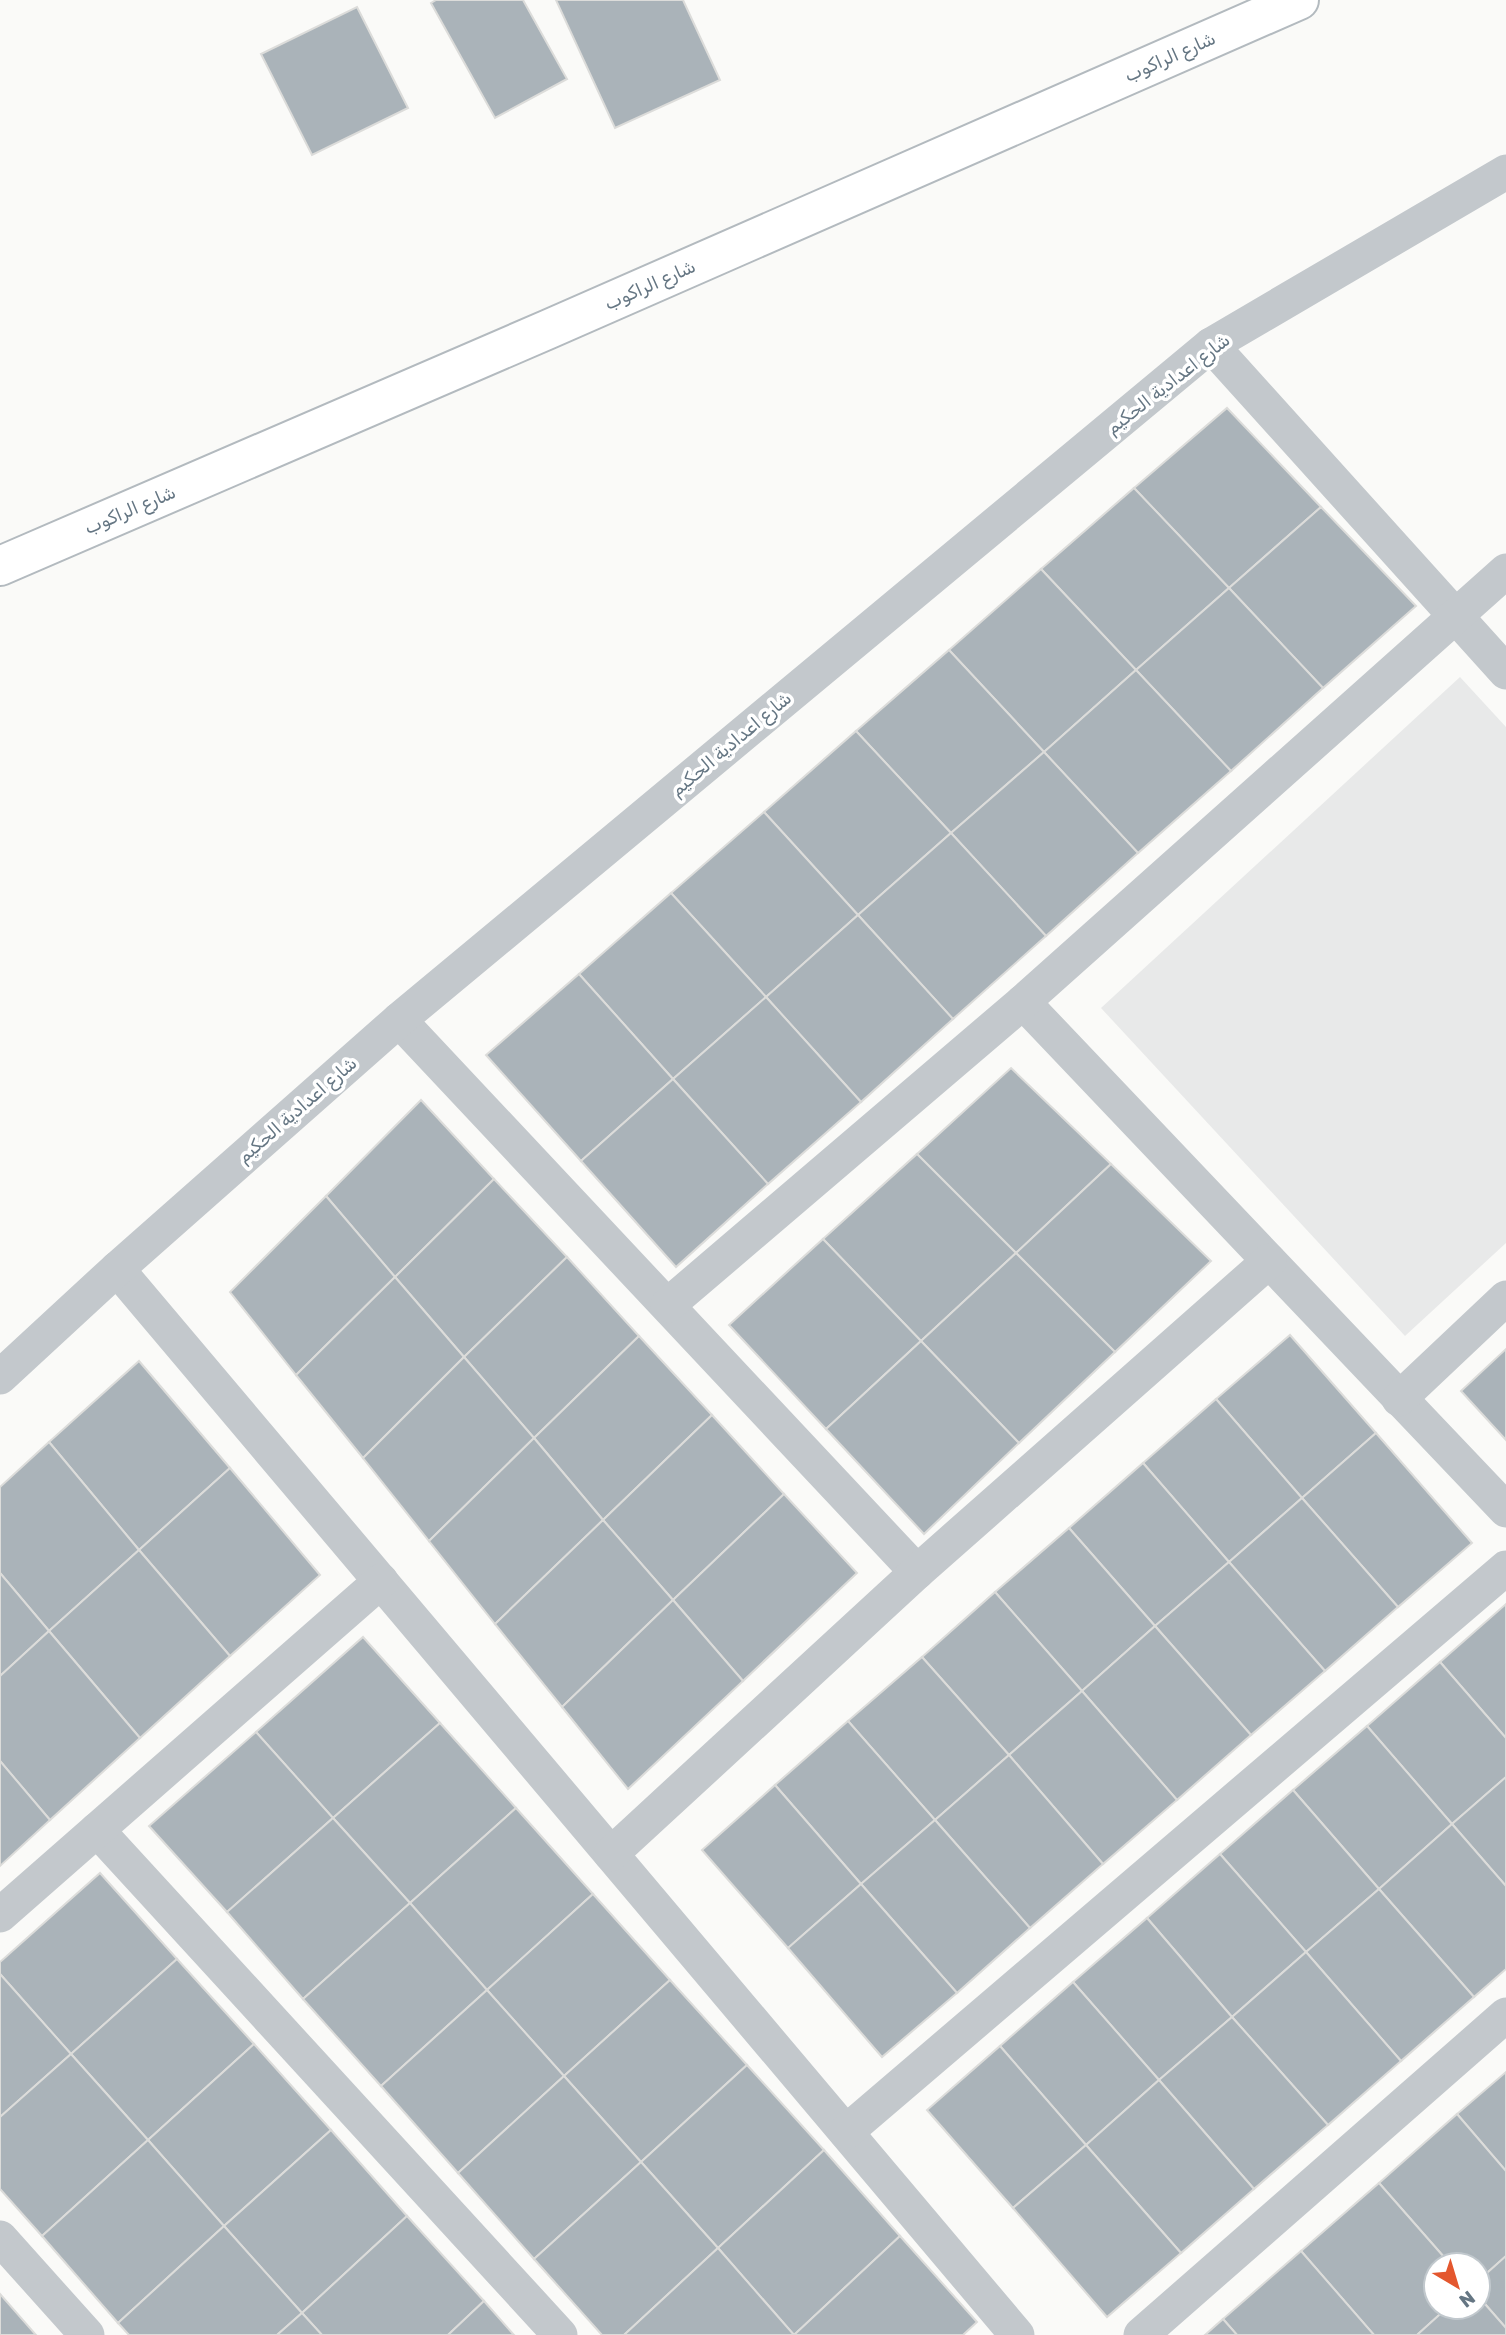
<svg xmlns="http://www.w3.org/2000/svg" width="1506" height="2335" font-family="Rubik,'Noto Naskh Arabic',sans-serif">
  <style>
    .built { fill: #e8e9e9 }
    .building { fill: #aab3b9; stroke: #dcdcda; stroke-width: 2 }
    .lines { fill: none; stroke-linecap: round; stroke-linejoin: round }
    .secondary-casing { stroke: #b3babf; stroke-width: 42 }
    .street { stroke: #c3c8cc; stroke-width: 35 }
    .secondary { stroke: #fff; stroke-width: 38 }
    .labels { text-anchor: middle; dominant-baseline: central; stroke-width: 7; stroke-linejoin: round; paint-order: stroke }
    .street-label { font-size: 18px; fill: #657683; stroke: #fff }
  </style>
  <rect width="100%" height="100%" fill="#fafaf8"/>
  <polygon class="built" points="1460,677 1506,727 1506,1243 1405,1336 1101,1008"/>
  <g class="building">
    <polygon points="436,0 523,0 567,79 495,118 431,3"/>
    <polygon points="556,0 683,0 720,80 615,128"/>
    <polygon points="357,7 408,108 312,155 261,54"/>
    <polygon points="1227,408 1321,507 1229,588 1134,488"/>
    <polygon points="1134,488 1229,588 1136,670 1041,569"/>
    <polygon points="1321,507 1416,606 1323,688 1229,588"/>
    <polygon points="1041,569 1136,670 1044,752 949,650"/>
    <polygon points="1229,588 1323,688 1231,771 1136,670"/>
    <polygon points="949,650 1044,752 951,833 856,731"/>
    <polygon points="1136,670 1231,771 1138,853 1044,752"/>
    <polygon points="856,731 951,833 858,915 764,812"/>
    <polygon points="1044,752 1138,853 1046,936 951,833"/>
    <polygon points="764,812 858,915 766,997 671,893"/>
    <polygon points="951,833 1046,936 953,1019 858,915"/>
    <polygon points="671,893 766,997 673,1079 579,974"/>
    <polygon points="858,915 953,1019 861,1102 766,997"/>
    <polygon points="579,974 673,1079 581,1161 486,1055"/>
    <polygon points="766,997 861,1102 768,1184 673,1079"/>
    <polygon points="1011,1068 1111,1164 1016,1253 917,1154"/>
    <polygon points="673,1079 768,1184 676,1267 581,1161"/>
    <polygon points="421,1100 494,1179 395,1277 326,1196"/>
    <polygon points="917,1154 1016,1253 921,1341 823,1239"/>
    <polygon points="1111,1164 1211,1261 1115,1352 1016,1253"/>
    <polygon points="494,1179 567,1257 464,1357 395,1277"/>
    <polygon points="326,1196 395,1277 296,1375 230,1292"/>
    <polygon points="823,1239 921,1341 826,1429 729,1325"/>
    <polygon points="1016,1253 1115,1352 1019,1443 921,1341"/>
    <polygon points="567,1257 639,1336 534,1438 464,1357"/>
    <polygon points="395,1277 464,1357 363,1458 296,1375"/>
    <polygon points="1290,1335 1376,1433 1302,1498 1216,1399"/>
    <polygon points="639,1336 712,1415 603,1520 534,1438"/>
    <polygon points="921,1341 1019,1443 924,1534 826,1429"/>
    <polygon points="1506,1349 1506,1440 1461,1391"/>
    <polygon points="464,1357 534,1438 429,1541 363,1458"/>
    <polygon points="139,1361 230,1468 139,1550 49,1442"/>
    <polygon points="1216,1399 1302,1498 1229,1562 1143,1463"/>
    <polygon points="712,1415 784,1494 673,1600 603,1520"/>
    <polygon points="1376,1433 1472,1543 1398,1607 1302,1498"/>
    <polygon points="534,1438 603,1520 495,1624 429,1541"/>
    <polygon points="49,1442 139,1550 49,1631 0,1573 0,1487"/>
    <polygon points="1143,1463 1229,1562 1155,1626 1069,1528"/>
    <polygon points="230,1468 320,1575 230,1656 139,1550"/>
    <polygon points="784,1494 857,1573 743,1681 673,1600"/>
    <polygon points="1302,1498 1398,1607 1325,1671 1229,1562"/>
    <polygon points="603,1520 673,1600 562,1707 495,1624"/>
    <polygon points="1069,1528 1155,1626 1082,1691 995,1592"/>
    <polygon points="139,1550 230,1656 140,1738 49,1631"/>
    <polygon points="1229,1562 1325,1671 1251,1735 1155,1626"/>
    <polygon points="0,1573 49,1631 0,1676"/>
    <polygon points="995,1592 1082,1691 1009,1755 922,1657"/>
    <polygon points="673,1600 743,1681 628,1789 562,1707"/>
    <polygon points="1506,1604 1506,1738 1440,1662"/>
    <polygon points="1155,1626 1251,1735 1177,1800 1082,1691"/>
    <polygon points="49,1631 140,1738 50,1820 0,1761 0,1676"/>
    <polygon points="363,1637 440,1723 333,1818 256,1732"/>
    <polygon points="922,1657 1009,1755 935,1820 848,1721"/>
    <polygon points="1440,1662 1506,1738 1506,1777 1452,1824 1367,1726"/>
    <polygon points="1082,1691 1177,1800 1103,1864 1009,1755"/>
    <polygon points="848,1721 935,1820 861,1884 775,1785"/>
    <polygon points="440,1723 516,1808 410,1903 333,1818"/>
    <polygon points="1367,1726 1452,1824 1379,1889 1293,1790"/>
    <polygon points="256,1732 333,1818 227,1912 149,1826"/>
    <polygon points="1009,1755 1103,1864 1030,1928 935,1820"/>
    <polygon points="0,1761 50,1820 0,1866"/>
    <polygon points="1506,1777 1506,1886 1452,1824"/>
    <polygon points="775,1785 861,1884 788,1948 702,1850"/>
    <polygon points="1293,1790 1379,1889 1306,1952 1220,1854"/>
    <polygon points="516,1808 593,1894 487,1990 410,1903"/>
    <polygon points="333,1818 410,1903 303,1999 227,1912"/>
    <polygon points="935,1820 1030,1928 957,1993 861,1884"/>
    <polygon points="1452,1824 1506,1886 1506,1969 1474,1997 1379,1889"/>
    <polygon points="1220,1854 1306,1952 1232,2017 1147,1918"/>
    <polygon points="100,1873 177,1959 71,2054 0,1974 0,1962"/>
    <polygon points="861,1884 957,1993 882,2057 788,1948"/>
    <polygon points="1379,1889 1474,1997 1401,2061 1306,1952"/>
    <polygon points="593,1894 670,1980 564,2076 487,1990"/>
    <polygon points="410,1903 487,1990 381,2086 303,1999"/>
    <polygon points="1147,1918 1232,2017 1159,2080 1073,1982"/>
    <polygon points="1306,1952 1401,2061 1328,2125 1232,2017"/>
    <polygon points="177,1959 254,2044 148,2140 71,2054"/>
    <polygon points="0,1974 71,2054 0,2117"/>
    <polygon points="670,1980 747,2065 641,2162 564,2076"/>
    <polygon points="1073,1982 1159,2080 1086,2145 1000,2046"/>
    <polygon points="487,1990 564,2076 458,2173 381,2086"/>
    <polygon points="1232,2017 1328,2125 1254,2189 1159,2080"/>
    <polygon points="254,2044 331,2130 224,2226 148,2140"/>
    <polygon points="1000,2046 1086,2145 1013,2208 927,2110"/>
    <polygon points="71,2054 148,2140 42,2236 0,2189 0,2117"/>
    <polygon points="747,2065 824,2150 718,2248 641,2162"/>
    <polygon points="1506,2072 1506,2171 1457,2114"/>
    <polygon points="564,2076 641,2162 534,2259 458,2173"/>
    <polygon points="1159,2080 1254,2189 1181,2253 1086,2145"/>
    <polygon points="1457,2114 1506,2171 1506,2256 1478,2281 1478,2265 1451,2265 1379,2183"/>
    <polygon points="331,2130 407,2216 302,2313 224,2226"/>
    <polygon points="148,2140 224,2226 118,2323 42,2236"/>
    <polygon points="1086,2145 1181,2253 1107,2317 1013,2208"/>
    <polygon points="824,2150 900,2236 794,2335 718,2248"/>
    <polygon points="641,2162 718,2248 624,2335 602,2335 534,2259"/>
    <polygon points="1379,2183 1451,2265 1436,2265 1436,2307 1448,2307 1417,2335 1374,2335 1301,2251"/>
    <polygon points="407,2216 484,2301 448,2335 322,2335 302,2313"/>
    <polygon points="224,2226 302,2313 277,2335 129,2335 118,2323"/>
    <polygon points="900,2236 977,2322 963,2335 794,2335"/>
    <polygon points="718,2248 794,2335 624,2335"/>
    <polygon points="1301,2251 1374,2335 1237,2335 1223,2319"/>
    <polygon points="1506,2256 1506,2328 1478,2296 1478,2281"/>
    <polygon points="0,2294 36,2335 0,2335"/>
    <polygon points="1478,2296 1506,2328 1506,2335 1417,2335 1448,2307 1478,2307"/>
    <polygon points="484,2301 514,2335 448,2335"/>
    <polygon points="302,2313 322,2335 277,2335"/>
    <polygon points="1223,2319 1237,2335 1205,2335"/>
  </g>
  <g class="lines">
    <g class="secondary-casing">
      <polyline id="secondary" points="0,566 549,329 1299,0"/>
    </g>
    <g class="street">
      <polyline points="1211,345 1506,672"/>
      <polyline points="1023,1002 1506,1510"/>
      <polyline points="399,1020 917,1572"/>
      <polyline points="117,1269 1017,2335"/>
      <polyline points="668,1305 1023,1002 1506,571"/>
      <polyline points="0,1377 117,1269 399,1020 1211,345 1506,172"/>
      <polyline points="1399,1399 1506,1298"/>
      <polyline points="97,1830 560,2335"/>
      <polyline points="611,1854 917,1572 1269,1261"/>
      <polyline points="0,1915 381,1581"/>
      <polyline points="846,2132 1506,1568"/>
      <polyline points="0,2238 87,2335"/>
      <polyline points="1141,2335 1506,2015"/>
    </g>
    <use href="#secondary" class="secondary"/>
  </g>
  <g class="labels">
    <g class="street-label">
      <text transform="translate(1170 57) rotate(-24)">شارع الراكوب</text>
      <text transform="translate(650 285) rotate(-24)">شارع الراكوب</text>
      <text transform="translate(1168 384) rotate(-38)">شارع اعدادية الحكيم</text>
      <text transform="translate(130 510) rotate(-23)">شارع الراكوب</text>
      <text transform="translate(731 744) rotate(-40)">شارع اعدادية الحكيم</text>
      <text transform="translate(297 1110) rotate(-41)">شارع اعدادية الحكيم</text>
    </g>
  </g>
  <g transform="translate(1457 2286) rotate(142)"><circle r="33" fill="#ffffff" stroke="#c1c8cd" stroke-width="2"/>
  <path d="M0-5L12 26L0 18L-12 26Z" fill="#e4572e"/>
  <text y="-10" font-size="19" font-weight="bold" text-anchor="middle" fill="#657683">N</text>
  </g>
</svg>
